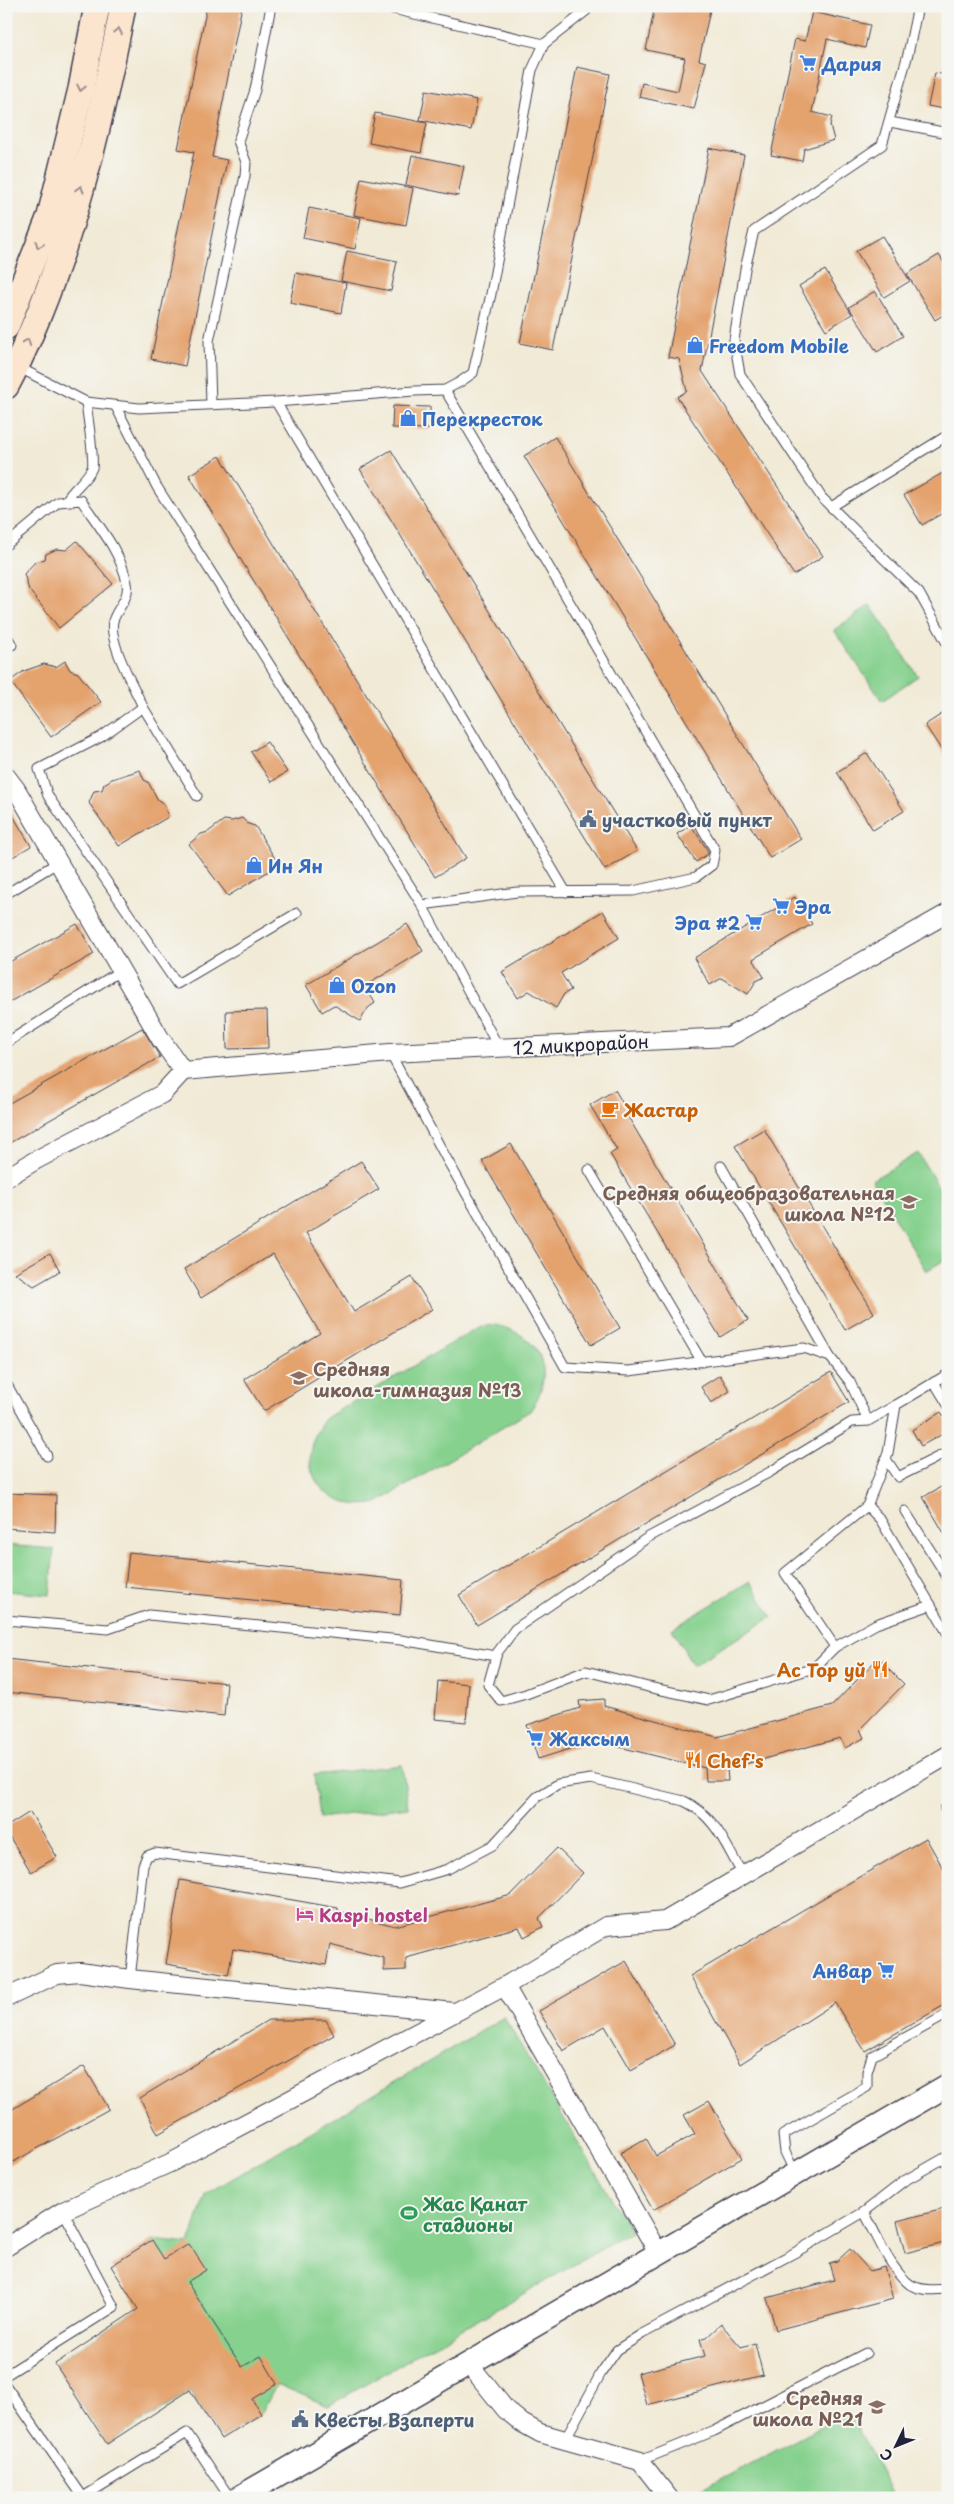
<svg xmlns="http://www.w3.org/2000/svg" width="954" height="2504" font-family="'Playpen Sans',sans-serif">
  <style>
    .green { fill: #86d18e; stroke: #547a64 }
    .building { fill: #e4a26d }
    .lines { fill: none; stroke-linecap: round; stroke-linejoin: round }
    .service-casing { stroke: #414052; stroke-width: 11 }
    .minor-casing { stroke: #414052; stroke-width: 20 }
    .tertiary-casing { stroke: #414052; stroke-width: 25 }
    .secondary-casing { stroke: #414052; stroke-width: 28 }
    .service { stroke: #fff; stroke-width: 9 }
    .minor { stroke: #fff; stroke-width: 18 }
    .tertiary { stroke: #fff; stroke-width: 22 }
    .secondary { stroke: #fce5cf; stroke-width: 25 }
    .oneway { stroke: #9a8d8c }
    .labels { text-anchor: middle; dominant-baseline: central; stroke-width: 4; stroke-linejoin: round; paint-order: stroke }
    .shop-label { font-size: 18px; font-weight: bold; fill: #366cbe; stroke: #f6f6f2; text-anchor: start }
    .service-label { font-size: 18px; font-weight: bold; fill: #4e5e75; stroke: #f6f6f2; text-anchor: start }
    .street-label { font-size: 18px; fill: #22223b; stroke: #f6f6f2 }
    .food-label { font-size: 18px; font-weight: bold; fill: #c56008; stroke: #f6f6f2; text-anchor: start }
    .education-label { font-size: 18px; font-weight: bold; fill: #785e54; stroke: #f6f6f2; text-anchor: end }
    .hotel-label { font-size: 18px; font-weight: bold; fill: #b23c85; stroke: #f6f6f2; text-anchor: start }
    .leisure-label { font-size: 18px; font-weight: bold; fill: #27864d; stroke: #f6f6f2; text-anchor: start }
  </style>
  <rect width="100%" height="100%" fill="#f6f6f2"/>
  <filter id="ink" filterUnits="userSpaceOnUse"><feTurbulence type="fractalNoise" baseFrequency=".02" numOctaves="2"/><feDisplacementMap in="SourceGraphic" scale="10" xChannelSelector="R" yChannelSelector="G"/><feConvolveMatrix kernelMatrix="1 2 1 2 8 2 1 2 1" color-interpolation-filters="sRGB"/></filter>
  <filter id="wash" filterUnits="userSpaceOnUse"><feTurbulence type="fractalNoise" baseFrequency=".0096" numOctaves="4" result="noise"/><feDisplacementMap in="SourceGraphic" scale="20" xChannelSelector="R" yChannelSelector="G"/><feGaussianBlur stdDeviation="1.12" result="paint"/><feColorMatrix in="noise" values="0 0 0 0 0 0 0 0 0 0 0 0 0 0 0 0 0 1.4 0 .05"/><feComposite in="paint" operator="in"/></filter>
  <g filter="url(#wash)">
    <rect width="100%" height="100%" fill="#f1ead6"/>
    <g class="green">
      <polygon points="870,605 918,676 882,701 834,630"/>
      <polygon points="918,1153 948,1203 948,1258 926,1271 872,1180"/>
      <path d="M 495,1325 C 542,1335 557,1372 530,1411 L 377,1503 C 321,1515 289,1462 326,1418 L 479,1327 Z"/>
      <polygon points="6,1545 54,1549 50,1595 6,1591"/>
      <polygon points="750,1581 772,1617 693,1665 672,1629"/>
      <polygon points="402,1765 408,1807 319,1818 314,1775"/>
      <polygon points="504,2017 631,2232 328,2406 277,2384 261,2414 221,2439 190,2391 107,2444 55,2364 138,2309 152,2240 189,2244 205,2195"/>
      <polygon points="849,2412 895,2498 703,2498 699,2491"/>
    </g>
    <g id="blocks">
      <g class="building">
        <polygon points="207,6 242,6 212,157 227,160 185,366 151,359 194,152 178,149"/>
        <polygon points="655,6 693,6 710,10 699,60 706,62 694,109 639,97 642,83 678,91 685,58 646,50"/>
        <polygon points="812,12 870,25 865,48 827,39 812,112 832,117 830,125 834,140 804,149 802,161 771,155 795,39 805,41"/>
        <polygon points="577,67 610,74 553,350 520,343"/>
        <polygon points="935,73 948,75 948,110 928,106"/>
        <polygon points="426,90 477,100 471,130 420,120"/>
        <polygon points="375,113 427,123 421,153 369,143"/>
        <polygon points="709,148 744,155 702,371 823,556 794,575 677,397 687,391 679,359 668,357"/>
        <polygon points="412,155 464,166 458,196 406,185"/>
        <polygon points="361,178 413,188 406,225 354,215"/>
        <polygon points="309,208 361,218 355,249 303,238"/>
        <polygon points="882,236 910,281 884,297 856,251"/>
        <polygon points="347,251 397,261 391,291 341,281"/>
        <polygon points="939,255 948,269 948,312 935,320 907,274"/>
        <polygon points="825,270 852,314 826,330 799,286"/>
        <polygon points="296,273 346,283 341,313 290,303"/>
        <polygon points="875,291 903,336 877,352 849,307"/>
        <polygon points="393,406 430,407 430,429 392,428"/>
        <polygon points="555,437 801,839 770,858 524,456"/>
        <polygon points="391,450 637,851 605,870 360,469"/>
        <polygon points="220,456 466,858 435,877 189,475"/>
        <polygon points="948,470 948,510 922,525 904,495"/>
        <polygon points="77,541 113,584 59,628 29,590 24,574 35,562 45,559 46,554 57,549 66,550"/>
        <polygon points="65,661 70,670 78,673 101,702 51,737 10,681 24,671 44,664 56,667"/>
        <polygon points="948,710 948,760 925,725"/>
        <polygon points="267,742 287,772 271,782 251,752"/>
        <polygon points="867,753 904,811 873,830 837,772"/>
        <polygon points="140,770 144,780 148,782 158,800 164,804 168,817 119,846 89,803 94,791 102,790 104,784 112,779"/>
        <polygon points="6,804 31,846 6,861"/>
        <polygon points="242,818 248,824 255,826 279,865 228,896 189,844 201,834 208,832 224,820 232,821"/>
        <polygon points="691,825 708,851 708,854 696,862 677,834"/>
        <polygon points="795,897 812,924 753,959 764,977 756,981 748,994 722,978 710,985 694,958"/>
        <polygon points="603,911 619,938 561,973 571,990 564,994 556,1008 529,991 518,998 502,972"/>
        <polygon points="77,924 94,954 6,1004 6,964"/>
        <polygon points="407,924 423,951 365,986 375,1003 368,1008 360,1021 334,1005 322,1012 306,985"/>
        <polygon points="267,1010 268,1048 227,1049 226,1011"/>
        <polygon points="142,1028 160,1057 6,1145 6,1105"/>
        <polygon points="615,1090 629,1114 627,1115 748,1320 720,1337 610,1154 617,1150 590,1105"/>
        <polygon points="764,1129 874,1313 845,1330 735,1146"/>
        <polygon points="511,1144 620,1328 591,1345 482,1161"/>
        <polygon points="361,1161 379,1189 306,1233 354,1312 412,1277 432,1309 264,1411 244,1379 320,1333 273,1254 201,1298 184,1269"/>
        <polygon points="50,1253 60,1271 34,1286 15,1273"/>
        <polygon points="831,1372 849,1402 477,1625 459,1595"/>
        <polygon points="720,1375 730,1391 711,1403 701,1387"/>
        <polygon points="941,1412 948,1423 948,1431 921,1446 912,1430"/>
        <polygon points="948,1483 948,1540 923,1497"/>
        <polygon points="6,1493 56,1495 55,1532 6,1528"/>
        <polygon points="129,1552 403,1580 400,1615 125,1587"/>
        <polygon points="878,1658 904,1684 860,1729 864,1738 845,1748 840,1738 727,1769 728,1781 706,1781 705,1768 595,1741 538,1759 527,1725 580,1708 579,1701 604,1699 604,1706 717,1737 832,1706"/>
        <polygon points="6,1659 227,1683 224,1716 6,1692"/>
        <polygon points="438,1681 469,1684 466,1722 435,1719"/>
        <polygon points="30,1812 57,1857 31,1872 6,1831 6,1827"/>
        <polygon points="926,1838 948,1877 948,2003 865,2051 835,2003 740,2064 690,1976"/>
        <polygon points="557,1848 583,1873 539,1918 543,1927 524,1937 519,1927 406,1958 406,1970 384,1971 384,1958 330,1944 326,1965 233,1949 228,1975 166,1964 180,1880 338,1908 338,1911 395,1926 511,1895"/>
        <polygon points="626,1961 675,2045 631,2070 605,2026 563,2051 539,2011"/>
        <polygon points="268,2020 326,2020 334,2035 158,2134 140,2098"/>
        <polygon points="84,2066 109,2109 6,2166 6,2113"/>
        <polygon points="709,2101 742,2158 653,2210 620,2153 646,2138 656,2156 695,2134 684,2115"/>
        <polygon points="948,2208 948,2242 905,2253 897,2221"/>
        <polygon points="152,2240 164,2259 189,2244 206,2270 187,2282 242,2367 261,2356 277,2384 252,2399 261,2414 221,2439 190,2390 107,2444 55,2364 138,2309 111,2266"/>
        <polygon points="850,2249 870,2271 884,2267 893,2299 776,2330 767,2298 834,2280 829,2263 837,2261"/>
        <polygon points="721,2324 741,2347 755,2343 763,2375 647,2405 638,2373 705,2356 700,2339 707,2337"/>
      </g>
    </g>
  </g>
  <g filter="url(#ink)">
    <use href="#blocks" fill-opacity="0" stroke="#414052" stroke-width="1"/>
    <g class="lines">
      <g class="service-casing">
        <g id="service">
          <polyline points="380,6 544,44"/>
          <polyline points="918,6 908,54 882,145 754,231 745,269 734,340 740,374 822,498 919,593 948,645"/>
          <polyline points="890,122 948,133"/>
          <polyline points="18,367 86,402 139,408 276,402 414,391 445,390 460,382 473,373 491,294 532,70 544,44 586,11 588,6"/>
          <polyline points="276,402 566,892"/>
          <polyline points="211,404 209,341 245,176 246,162 238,141 255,90 271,6"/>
          <polyline points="116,407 157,487 422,905 517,892 633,891 696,877 712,865 715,850 445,390"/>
          <path d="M 66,501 C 73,488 86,481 92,468 C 95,461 87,413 86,402"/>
          <polyline points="831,507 948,435"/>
          <path d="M 6,545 L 58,502 L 81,500 C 98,525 121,552 127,583 C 130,598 117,608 113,621 C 108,642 134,687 143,707"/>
          <polyline points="6,635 12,645"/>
          <polyline points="197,796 143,707 101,737 39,769 48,796 177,984 297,913"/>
          <polyline points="6,894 57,863"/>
          <polyline points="422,905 499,1048"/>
          <polyline points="6,1043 120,971"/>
          <polyline points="390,1053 445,1156 565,1367 629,1371 804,1348 830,1357 850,1382 868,1421"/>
          <polyline points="721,1166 830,1357"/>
          <polyline points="589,1170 702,1362"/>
          <polyline points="948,1374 896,1405 888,1453 867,1506 880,1519 948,1634"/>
          <polyline points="934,1382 948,1405"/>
          <polyline points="6,1383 47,1456"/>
          <polyline points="896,1405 868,1421 852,1422 770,1472 647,1538 515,1629 497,1653 488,1685 501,1701 526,1694 586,1671 648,1687 709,1700 814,1668 835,1647 876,1624 931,1605"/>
          <polyline points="886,1459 898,1477 948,1452"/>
          <polyline points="905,1511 948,1578"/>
          <polyline points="6,1620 108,1629 149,1615 401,1640 496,1656"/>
          <polyline points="835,1647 785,1573 867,1506"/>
          <polyline points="948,1808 945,1809 948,1814"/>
          <path d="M 130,1979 L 143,1865 L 147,1856 L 155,1853 L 400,1883 L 448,1869 L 493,1845 L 537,1797 L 558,1784 L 591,1779 L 684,1801 C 717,1817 725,1845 743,1875"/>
          <polyline points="795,2173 785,2152 783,2135 867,2087 867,2072 872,2056 948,2014"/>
          <path d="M 864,2212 C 877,2235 888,2265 907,2282 C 916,2291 937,2291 948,2288"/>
          <polyline points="6,2375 114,2307 63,2211"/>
          <polyline points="6,2386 83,2497 187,2433 230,2498"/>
          <polyline points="566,2438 601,2373 617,2350 642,2334 794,2253 864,2212 904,2181 948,2156"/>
          <polyline points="640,2461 714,2431 866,2353"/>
        </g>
      </g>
      <g class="minor-casing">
        <g id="minor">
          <polyline points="6,776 16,789 160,1038 183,1071"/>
          <polyline points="183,1071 390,1053 729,1037 948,913"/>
          <polyline points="6,1178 36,1160 162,1094 183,1071"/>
          <polyline points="505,1986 606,1926 665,1921 948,1755"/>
          <polyline points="6,1998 57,1974 80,1972 130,1979 454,2012"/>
          <polyline points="6,2247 63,2211 172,2162 505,1986 659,2254"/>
          <polyline points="469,2364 506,2410 522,2423 540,2433 640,2461 669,2498"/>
        </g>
      </g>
      <g class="tertiary-casing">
        <polyline id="tertiary" points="238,2498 948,2085"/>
      </g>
      <g class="secondary-casing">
        <g id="secondary">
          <polyline points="6,327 50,216 81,89 97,6"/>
          <path d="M 6,386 C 19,363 29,338 39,314 C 79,215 103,111 123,6"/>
        </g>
      </g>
      <use href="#service" class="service"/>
      <use href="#minor" class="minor"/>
      <use href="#tertiary" class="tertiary"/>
      <use href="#secondary" class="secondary"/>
    </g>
    <defs><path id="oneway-chevron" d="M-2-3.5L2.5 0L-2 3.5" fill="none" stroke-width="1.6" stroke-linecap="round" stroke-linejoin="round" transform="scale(1.25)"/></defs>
    <g class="oneway">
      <use href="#oneway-chevron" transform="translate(118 31) rotate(-79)"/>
      <use href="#oneway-chevron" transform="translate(81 88) rotate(102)"/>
      <use href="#oneway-chevron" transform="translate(80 189) rotate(-75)"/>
      <use href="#oneway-chevron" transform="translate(39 245) rotate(110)"/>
      <use href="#oneway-chevron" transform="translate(27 342) rotate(-68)"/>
    </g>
  </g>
  <defs>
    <g id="supermarket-bare" transform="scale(1.35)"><path d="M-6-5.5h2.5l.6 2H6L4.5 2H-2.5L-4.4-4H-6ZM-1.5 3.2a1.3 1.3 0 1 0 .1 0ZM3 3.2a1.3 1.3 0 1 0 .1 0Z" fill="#3f7fe0" stroke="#f6f6f2" stroke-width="2.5" paint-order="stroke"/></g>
    <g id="shop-bare" transform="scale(1.35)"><path d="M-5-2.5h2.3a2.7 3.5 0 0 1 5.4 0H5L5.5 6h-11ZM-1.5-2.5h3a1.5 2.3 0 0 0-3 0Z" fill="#3f7fe0" stroke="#f6f6f2" stroke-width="2.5" paint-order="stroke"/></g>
    <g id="civic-bare" transform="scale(1.35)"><path d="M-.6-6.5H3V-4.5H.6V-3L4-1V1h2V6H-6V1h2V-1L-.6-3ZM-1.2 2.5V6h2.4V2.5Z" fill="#5c6f8a" stroke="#f6f6f2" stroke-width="2.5" paint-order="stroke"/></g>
    <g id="cafe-bare" transform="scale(1.35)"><path d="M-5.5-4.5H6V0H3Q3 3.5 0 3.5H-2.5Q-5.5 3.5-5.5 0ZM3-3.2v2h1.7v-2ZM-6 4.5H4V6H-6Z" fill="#e8710a" stroke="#f6f6f2" stroke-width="2.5" paint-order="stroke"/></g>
    <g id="school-bare" transform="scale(1.35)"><path d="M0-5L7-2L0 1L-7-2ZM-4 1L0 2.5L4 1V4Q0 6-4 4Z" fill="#8d6e63" stroke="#f6f6f2" stroke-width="2.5" paint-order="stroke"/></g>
    <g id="restaurant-bare" transform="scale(1.35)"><path d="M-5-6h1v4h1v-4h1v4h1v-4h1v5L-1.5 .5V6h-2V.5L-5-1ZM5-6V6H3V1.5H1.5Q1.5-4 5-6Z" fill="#e8710a" stroke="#f6f6f2" stroke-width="2.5" paint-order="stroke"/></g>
    <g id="hotel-bare" transform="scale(1.35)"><path d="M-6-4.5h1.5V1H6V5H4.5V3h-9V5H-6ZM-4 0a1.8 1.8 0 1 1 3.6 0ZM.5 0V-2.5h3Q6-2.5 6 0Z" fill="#d1479c" stroke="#f6f6f2" stroke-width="2.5" paint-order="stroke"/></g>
    <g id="stadium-bare" transform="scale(1.35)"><path d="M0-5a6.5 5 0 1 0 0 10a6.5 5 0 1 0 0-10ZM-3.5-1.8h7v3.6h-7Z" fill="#2e9e5b" stroke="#f6f6f2" stroke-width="2.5" paint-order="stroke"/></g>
  </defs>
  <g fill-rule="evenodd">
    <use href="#supermarket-bare" x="808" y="63"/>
    <use href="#shop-bare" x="695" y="345"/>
    <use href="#shop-bare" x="408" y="418"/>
    <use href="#civic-bare" x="588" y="819"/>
    <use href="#shop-bare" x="254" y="865"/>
    <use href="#supermarket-bare" x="781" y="906"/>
    <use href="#supermarket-bare" x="754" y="922"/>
    <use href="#shop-bare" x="337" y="985"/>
    <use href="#cafe-bare" x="610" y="1109"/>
    <use href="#school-bare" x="909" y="1202"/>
    <use href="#school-bare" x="299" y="1378"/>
    <use href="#restaurant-bare" x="880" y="1669"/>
    <use href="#supermarket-bare" x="535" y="1738"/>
    <use href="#restaurant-bare" x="693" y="1760"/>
    <use href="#hotel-bare" x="305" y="1914"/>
    <use href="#supermarket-bare" x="886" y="1970"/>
    <use href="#stadium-bare" x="409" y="2213"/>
    <use href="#school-bare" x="877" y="2407"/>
    <use href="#civic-bare" x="300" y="2419"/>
  </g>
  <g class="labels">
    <g class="shop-label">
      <text x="822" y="63">Дария</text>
      <text x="709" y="345">Freedom Mobile</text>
      <text x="422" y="418">Перекресток</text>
      <text x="268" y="865">Ин Ян</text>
      <text x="795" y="906">Эра</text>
      <text x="740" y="922" text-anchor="end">Эра #2</text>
      <text x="351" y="985">Ozon</text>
      <text x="549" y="1738">Жаксым</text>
      <text x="872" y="1970" text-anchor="end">Анвар</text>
    </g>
    <g class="service-label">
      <text x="602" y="819">участковый пункт</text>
      <text x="314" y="2419">Квесты Взаперти</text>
    </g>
    <g class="street-label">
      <text transform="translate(581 1044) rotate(-3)">12 микрорайон</text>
    </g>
    <g class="food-label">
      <text x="624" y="1109">Жастар</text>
      <text x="866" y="1669" text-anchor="end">Ас Тор уй</text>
      <text x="707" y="1760">Chef's</text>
    </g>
    <g class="education-label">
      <text x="895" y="1192">Средняя общеобразовательная<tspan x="895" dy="21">школа №12</tspan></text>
      <text x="313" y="1368" text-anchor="start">Средняя<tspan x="313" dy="21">школа-гимназия №13</tspan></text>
      <text x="863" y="2397">Средняя<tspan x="863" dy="21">школа №21</tspan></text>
    </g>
    <g class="hotel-label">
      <text x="319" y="1914">Kaspi hostel</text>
    </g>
    <g class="leisure-label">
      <text x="423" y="2203">Жас Қанат<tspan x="423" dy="21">стадионы</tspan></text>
    </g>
  </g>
  <rect width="954" height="2504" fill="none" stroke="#f6f6f2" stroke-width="25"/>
  <g transform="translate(896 2446) rotate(227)" stroke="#f6f6f2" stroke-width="4" paint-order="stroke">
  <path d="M0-4L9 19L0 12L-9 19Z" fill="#22223b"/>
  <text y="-8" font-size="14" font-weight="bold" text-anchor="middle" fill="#22223b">С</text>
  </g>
</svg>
